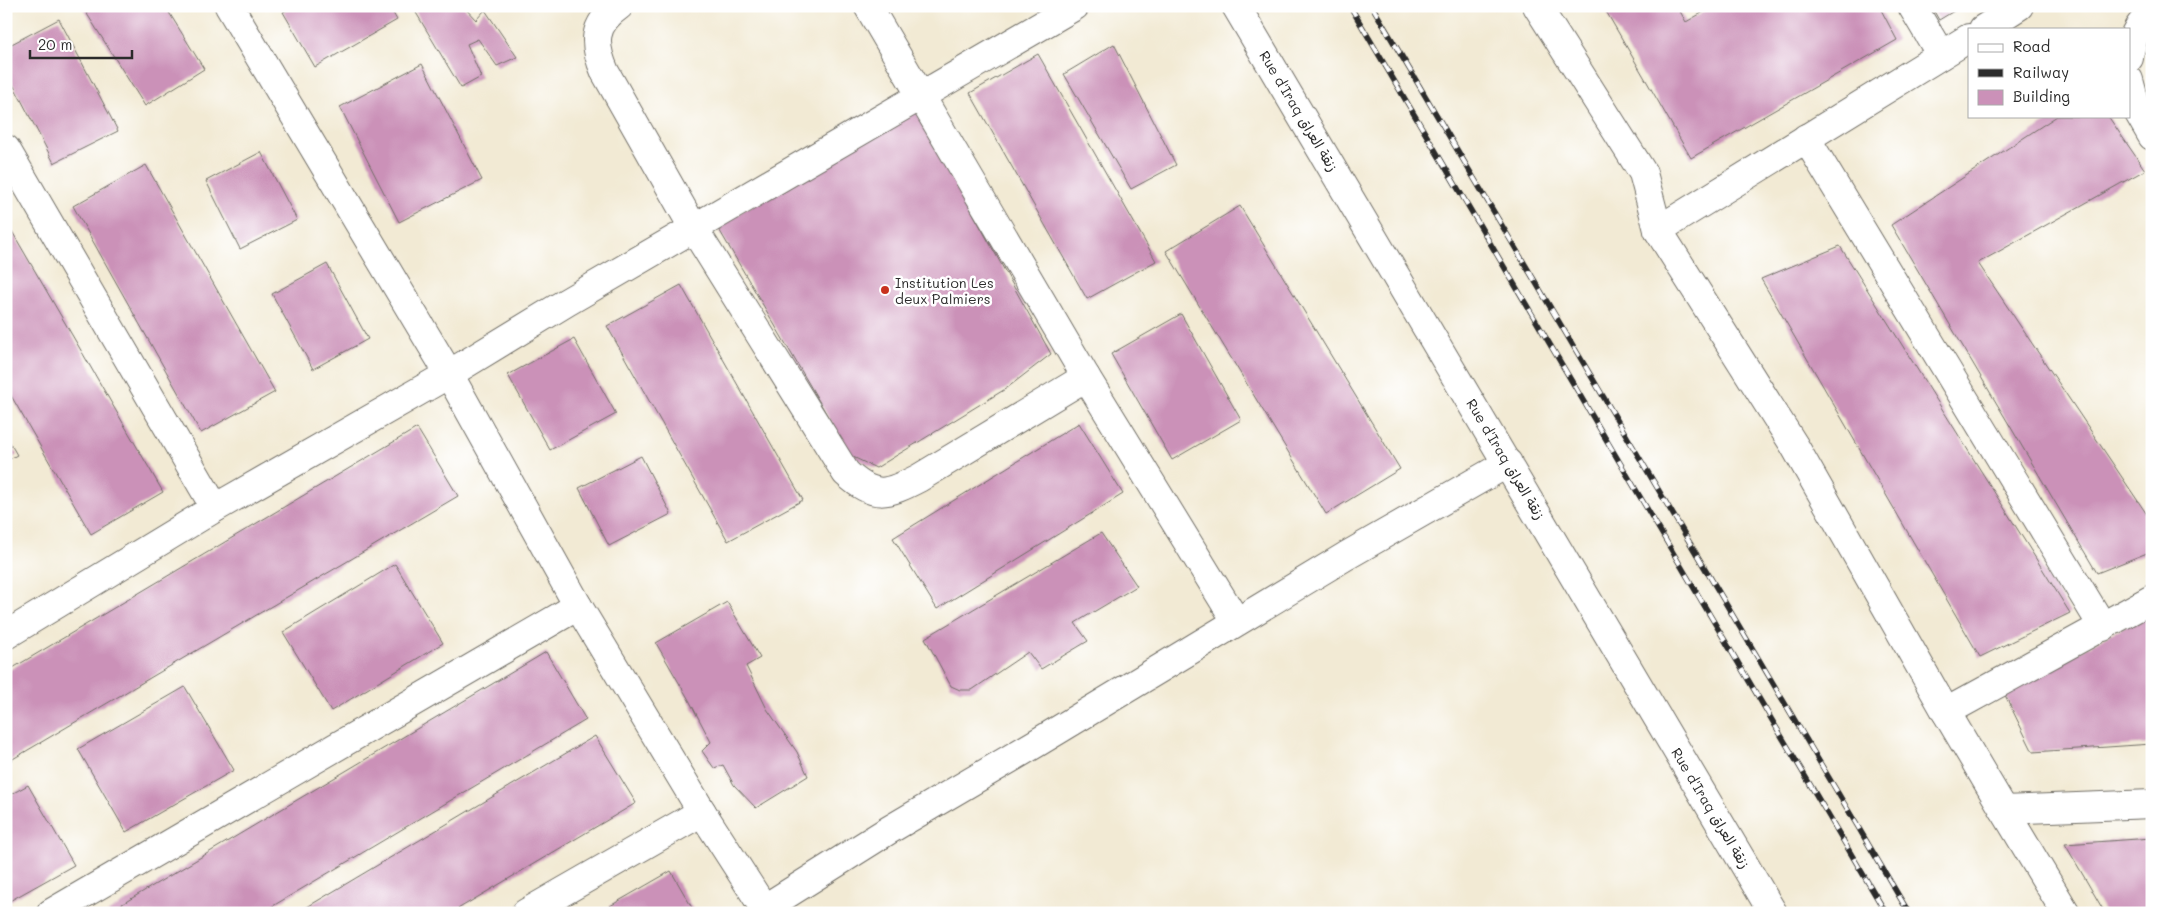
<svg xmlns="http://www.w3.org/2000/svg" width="2158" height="919" font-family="Mali,'Playpen Sans Arabic',sans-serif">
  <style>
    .building { fill: #cb91b8 }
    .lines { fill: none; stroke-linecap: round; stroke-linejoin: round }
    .minor-casing { stroke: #716e66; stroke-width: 30 }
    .minor { stroke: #fff; stroke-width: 28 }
    .rail-casing { stroke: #2b2b2b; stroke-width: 5.5 }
    .rail { stroke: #fff; stroke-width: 4; stroke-dasharray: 11; stroke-linecap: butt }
    .poi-dot { fill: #c8321e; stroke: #fff; stroke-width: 2 }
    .labels { text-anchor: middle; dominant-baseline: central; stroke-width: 5; stroke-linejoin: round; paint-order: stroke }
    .street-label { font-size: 14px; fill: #2b2b2b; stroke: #fff }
    .poi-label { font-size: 14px; fill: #2b2b2b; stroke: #fff; text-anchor: start }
  </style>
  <rect width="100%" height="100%" fill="#fff"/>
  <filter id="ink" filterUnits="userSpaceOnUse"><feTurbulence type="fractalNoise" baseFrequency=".02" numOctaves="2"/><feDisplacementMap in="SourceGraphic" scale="10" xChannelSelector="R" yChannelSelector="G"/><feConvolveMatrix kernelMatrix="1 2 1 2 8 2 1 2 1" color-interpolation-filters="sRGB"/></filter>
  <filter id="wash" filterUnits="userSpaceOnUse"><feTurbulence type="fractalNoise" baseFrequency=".0096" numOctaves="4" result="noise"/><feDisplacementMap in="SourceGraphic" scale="20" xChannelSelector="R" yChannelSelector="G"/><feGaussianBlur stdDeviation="1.12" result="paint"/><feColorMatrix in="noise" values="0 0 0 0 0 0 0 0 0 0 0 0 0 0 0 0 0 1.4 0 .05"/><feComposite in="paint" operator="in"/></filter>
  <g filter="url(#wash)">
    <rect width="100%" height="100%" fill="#f2ead4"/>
    <g id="blocks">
      <g class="building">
        <polygon points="82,6 165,6 204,69 145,106"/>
        <polygon points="294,6 389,6 397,20 315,67 283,12"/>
        <polygon points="420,6 463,6 476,20 485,10 517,57 497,66 478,39 467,44 481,77 461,88 415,11"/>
        <polygon points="1603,6 1677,6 1686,22 1714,6 1879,6 1897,40 1691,158"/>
        <polygon points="1931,6 1962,6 1939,20"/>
        <polygon points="59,19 118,131 54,163 6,71 6,47"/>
        <polygon points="1114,44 1176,165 1131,189 1064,74"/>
        <polygon points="1038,54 1156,261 1087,299 970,93"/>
        <polygon points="422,64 482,180 399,222 340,107"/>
        <polygon points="914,107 1051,354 1007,388 876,468 851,456 717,226"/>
        <polygon points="2057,116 2108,116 2145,170 1978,263 2152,522 2152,551 2097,573 1891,225"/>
        <polygon points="261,152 297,220 240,249 206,181"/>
        <polygon points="146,165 275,392 201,433 73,206"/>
        <polygon points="1240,206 1400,469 1326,514 1166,251"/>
        <polygon points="6,221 163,492 91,534 6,387"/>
        <polygon points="1840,246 2070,613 1980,657 1761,279"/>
        <polygon points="327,264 368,339 313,369 272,294"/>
        <polygon points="681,285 803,500 728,541 607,326"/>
        <polygon points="1181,314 1241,420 1172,460 1111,354"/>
        <polygon points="574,339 616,414 550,450 508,375"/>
        <polygon points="1079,423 1123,494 937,609 893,538"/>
        <polygon points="417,428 458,496 6,763 6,672"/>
        <polygon points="6,436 17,455 6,461"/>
        <polygon points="641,456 671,514 609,546 579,488"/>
        <polygon points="1101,533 1137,586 1075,623 1088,641 1041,669 1028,652 972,690 960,690 951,686 925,638"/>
        <polygon points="395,564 443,643 331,711 283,632"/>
        <polygon points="727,602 760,658 746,666 767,709 797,752 808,776 756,808 734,785 723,765 714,768 702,751 711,742 689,700 656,643"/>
        <polygon points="2152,611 2152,744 2033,752 2004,693"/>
        <polygon points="546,652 586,720 261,913 107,913"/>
        <polygon points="185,687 234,770 126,832 78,749"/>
        <polygon points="595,736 636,803 451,913 297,913"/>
        <polygon points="28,785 74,865 6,903 6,797"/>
        <polygon points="2152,838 2152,913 2105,913 2065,844"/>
        <polygon points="671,871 695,913 614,913 610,906"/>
      </g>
    </g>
  </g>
  <g filter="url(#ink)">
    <use href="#blocks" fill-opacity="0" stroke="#716e66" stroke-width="1"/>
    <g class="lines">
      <g class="minor-casing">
        <g id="minor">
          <polyline points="229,6 449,374 578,606 702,812 767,913"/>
          <path d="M 619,6 C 592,25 593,44 605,72 L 694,229 L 846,473 C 875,499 886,495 919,478 L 1086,377"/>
          <polyline points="868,6 1086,377 1236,621"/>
          <polyline points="1236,6 1773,913"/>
          <polyline points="1537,6 1643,173 1658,230 1794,445 1946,712 2004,810 2152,804"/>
          <polyline points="1912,6 1941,55"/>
          <polyline points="1983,29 2019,6"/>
          <path d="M 2129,58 C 2132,40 2135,25 2152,15"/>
          <polyline points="2129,80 2137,110 2152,136"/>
          <polyline points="1806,138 2103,627"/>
          <polyline points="6,149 215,508"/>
          <polyline points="1658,230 1969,38"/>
          <polyline points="6,635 215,508 449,374 567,302 1075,6"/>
          <polyline points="1946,712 2152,599"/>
          <polyline points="2004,810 2066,913"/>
          <polyline points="765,908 889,830 1035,744 1346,556 1508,463"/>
          <polyline points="51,913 578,606"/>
          <polyline points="526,913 702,812"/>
        </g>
      </g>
      <use href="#minor" class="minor"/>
      <g class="rail-casing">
        <g id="rail">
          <polyline points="1350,6 1886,913"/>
          <polyline points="1372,6 1909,913"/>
        </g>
      </g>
      <use href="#rail" class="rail"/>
    </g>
  </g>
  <circle class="poi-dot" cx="885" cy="290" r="5"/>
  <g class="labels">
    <g class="street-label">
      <text transform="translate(1299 111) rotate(59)">Rue d'Iraq زنقة العراق</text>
      <text transform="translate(1506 459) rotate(59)">Rue d'Iraq زنقة العراق</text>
      <text transform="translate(1711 808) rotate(59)">Rue d'Iraq زنقة العراق</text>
    </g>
    <g class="poi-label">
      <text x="895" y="282">Institution Les<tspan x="895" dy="16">deux Palmiers</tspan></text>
    </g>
  </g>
  <rect width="2158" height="919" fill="none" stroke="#fff" stroke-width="25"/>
  <rect x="1968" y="28" width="162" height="90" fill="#ffffff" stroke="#aaaaaa"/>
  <rect x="1978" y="44" width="25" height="8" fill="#ffffff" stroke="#aaaaaa"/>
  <text x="2013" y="52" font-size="15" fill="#2b2b2b">Road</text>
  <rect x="1978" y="69" width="25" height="8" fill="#2b2b2b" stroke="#aaaaaa"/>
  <text x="2013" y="78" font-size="15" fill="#2b2b2b">Railway</text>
  <rect x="1978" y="90" width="25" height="15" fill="#cb91b8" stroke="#aaaaaa"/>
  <text x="2013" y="102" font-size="15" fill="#2b2b2b">Building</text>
  <path d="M30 50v8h102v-8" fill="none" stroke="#2b2b2b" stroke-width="2.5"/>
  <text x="38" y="50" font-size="15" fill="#2b2b2b" stroke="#ffffff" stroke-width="4" paint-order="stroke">20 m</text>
</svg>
